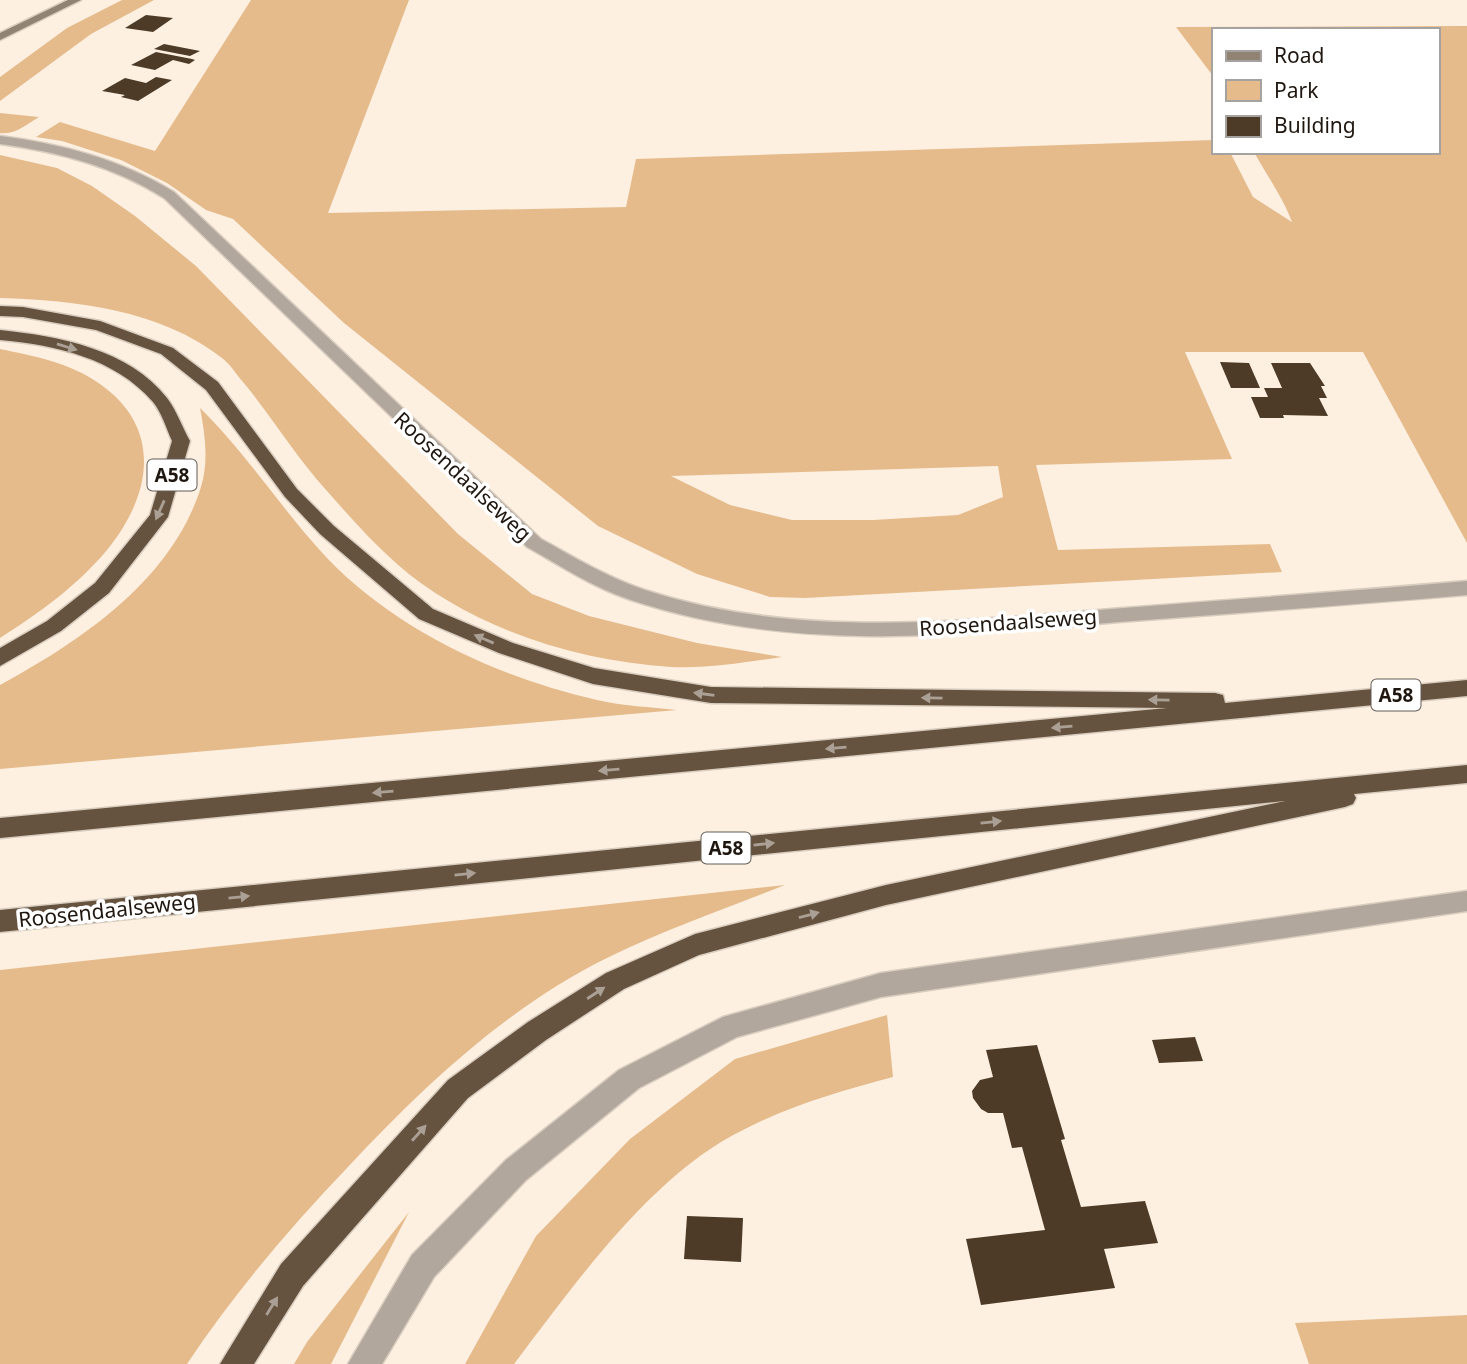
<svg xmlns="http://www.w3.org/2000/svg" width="1467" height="1364" font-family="'Noto Sans',sans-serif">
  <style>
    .green { fill: #e6bb8c; fill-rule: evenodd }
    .building { fill: #4d3b27 }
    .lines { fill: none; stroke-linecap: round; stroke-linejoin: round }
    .street-casing { stroke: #d9cdbf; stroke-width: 3 }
    .secondary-casing { stroke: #d9cdbf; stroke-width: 3 }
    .highway-casing { stroke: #d9cdbf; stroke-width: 3 }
    .street { fill: #b1a79d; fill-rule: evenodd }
    .secondary { fill: #918374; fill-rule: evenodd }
    .highway { fill: #66533f; fill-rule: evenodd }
    .oneway { fill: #aba095 }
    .labels { text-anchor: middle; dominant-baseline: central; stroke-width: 7; stroke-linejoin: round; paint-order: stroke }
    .shield { fill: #fff; stroke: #625d57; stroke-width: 2 }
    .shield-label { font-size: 19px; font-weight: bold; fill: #1f170f }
    .street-label { font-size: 21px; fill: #1f170f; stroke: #fff }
  </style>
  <rect width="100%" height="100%" fill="#fdf0e1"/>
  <g class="green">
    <polygon points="122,0 154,0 91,34 0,101 0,77 67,28"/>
    <path d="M 251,0 L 409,0 L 328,213 L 626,207 L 636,159 L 1213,140 L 1213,152 L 1230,152 L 1253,197 L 1292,222 C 1283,197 1267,176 1254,152 L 1437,152 L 1437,30 L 1213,30 L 1213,76 L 1176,27 L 1467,26 L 1467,543 L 1363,352 L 1185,352 L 1232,459 L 1036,465 L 1058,550 L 1270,544 L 1282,572 L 805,598 L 770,597 L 697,574 L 598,526 L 344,323 L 233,219 L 206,210 L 167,183 L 121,160 L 62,141 L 36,137 L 60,122 L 155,151 ZM 998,466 L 1003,497 L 958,515 L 873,520 L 792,520 L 730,505 L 671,476 Z"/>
    <path d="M 0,113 L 39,117 C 26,125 15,135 0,133 Z"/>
    <path d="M 0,155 L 57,168 L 92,186 L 135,216 L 196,266 L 458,534 L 532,594 L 589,616 L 697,643 L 782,657 C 746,662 708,669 671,667 C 576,661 470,628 397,564 C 372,542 349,516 327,491 C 296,457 272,417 243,382 C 236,374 230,364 222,358 C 161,310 75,300 0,298 Z"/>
    <path d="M 0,349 C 34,356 71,363 100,384 C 164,429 151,496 107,550 C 77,586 39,613 0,638 Z"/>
    <path d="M 200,408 C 247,454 282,510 327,558 C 397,631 500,678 597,700 C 623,706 650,707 677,710 L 0,769 L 0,685 C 81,641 172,580 201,487 C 209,461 205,434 200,408 Z"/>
    <path d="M 785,885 C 727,908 666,929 609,957 C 507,1007 424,1086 347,1168 C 289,1229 234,1293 187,1364 L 0,1364 L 0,970 Z"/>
    <path d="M 887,1015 L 893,1077 C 841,1091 791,1105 743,1130 C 651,1175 575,1284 514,1364 L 465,1364 L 536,1236 L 630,1139 L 735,1059 Z"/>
    <polygon points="409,1212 331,1364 294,1364 307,1342"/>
    <polygon points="1467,1315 1467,1364 1309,1364 1295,1323"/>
  </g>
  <g class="building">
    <polygon points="146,15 173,18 153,32 125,28"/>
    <polygon points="164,44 200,51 190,56 154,49"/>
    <polygon points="156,52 192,59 195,60 189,64 173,60 155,70 131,65"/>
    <polygon points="156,77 172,80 138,101 121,97 125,95 102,91 125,78 146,83"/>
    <polygon points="1220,362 1249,363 1260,388 1231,388"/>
    <polygon points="1271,363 1310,363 1325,386 1321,386 1327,398 1319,398 1328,416 1283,415 1284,418 1260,418 1251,397 1268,397 1264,388 1282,388"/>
    <polygon points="1195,1037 1203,1061 1159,1063 1152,1040"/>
    <polygon points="1037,1045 1065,1139 1061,1140 1081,1207 1145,1201 1158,1243 1104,1249 1115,1288 981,1305 966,1239 1045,1230 1022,1147 1012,1148 1003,1113 988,1113 981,1109 973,1098 972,1091 980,1080 993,1077 986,1050"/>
    <polygon points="687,1216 743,1218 741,1262 684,1259"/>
  </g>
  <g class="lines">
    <g class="street-casing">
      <g id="street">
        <path d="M 0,136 C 62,144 120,159 174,192 L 541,539 C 574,557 608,578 645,590 C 800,641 965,620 1124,608 C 1238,599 1353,591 1467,581 L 1467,595 C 1351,605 1235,613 1119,622 C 955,636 790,653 631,600 C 594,588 561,566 527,547 L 164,198 C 113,166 59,152 0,144 Z"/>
        <polygon points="1467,891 1467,911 881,997 737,1037 639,1088 526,1180 434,1277 382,1364 348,1364 412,1255 506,1160 619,1070 723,1017 881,973"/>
      </g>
    </g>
    <g class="secondary-casing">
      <polygon id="secondary" points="68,0 81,0 0,40 0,33"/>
    </g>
    <g class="highway-casing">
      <g id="highway">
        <polygon points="0,306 23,307 100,321 173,348 218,382 297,489 334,526 433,609 513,643 594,668 711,687 1215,693 1223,695 1225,703 1467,680 1467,696 0,838 0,818 1167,708 711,703 593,684 499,653 419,619 320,534 285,497 206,390 161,354 96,330 23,317 0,316"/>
        <path d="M 0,330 C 58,336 129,349 167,398 C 177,411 182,427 190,441 L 168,517 L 109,593 L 61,631 L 0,666 L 0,648 L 47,621 L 95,583 L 150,515 L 172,441 C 166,428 162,413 153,402 C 115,358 55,345 0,340 Z"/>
        <polygon points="1467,765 1467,783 1354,794 1356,798 1353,804 1345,807 886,905 699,955 624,989 546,1040 468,1098 303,1286 254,1364 220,1364 281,1264 448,1080 528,1022 606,973 695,934 886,885 1285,801 0,932 0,910"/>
      </g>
    </g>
    <use href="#street" class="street"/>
    <use href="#secondary" class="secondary"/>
    <use href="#highway" class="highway"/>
  </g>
  <defs><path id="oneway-solid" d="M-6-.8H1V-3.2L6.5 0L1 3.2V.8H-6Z" transform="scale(1.75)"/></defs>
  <g class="oneway">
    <use href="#oneway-solid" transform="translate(67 347) rotate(17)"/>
    <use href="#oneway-solid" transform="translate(160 510) rotate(114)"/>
    <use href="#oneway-solid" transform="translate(484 639) rotate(-157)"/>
    <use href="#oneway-solid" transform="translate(704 694) rotate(-172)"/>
    <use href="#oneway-solid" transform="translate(932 698) rotate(-179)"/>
    <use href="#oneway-solid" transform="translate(1159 700) rotate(-179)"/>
    <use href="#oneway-solid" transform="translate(1062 727) rotate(175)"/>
    <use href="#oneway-solid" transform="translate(836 748) rotate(175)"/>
    <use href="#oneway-solid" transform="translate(609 770) rotate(175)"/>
    <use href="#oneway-solid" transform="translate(383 792) rotate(175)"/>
    <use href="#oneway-solid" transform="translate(991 822) rotate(-6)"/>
    <use href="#oneway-solid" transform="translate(764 844) rotate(-6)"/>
    <use href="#oneway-solid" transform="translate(465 874) rotate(-6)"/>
    <use href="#oneway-solid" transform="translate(239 897) rotate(-6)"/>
    <use href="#oneway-solid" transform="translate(809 915) rotate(-15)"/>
    <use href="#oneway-solid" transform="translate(596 993) rotate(-33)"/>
    <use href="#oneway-solid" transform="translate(419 1133) rotate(-48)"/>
    <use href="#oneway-solid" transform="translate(272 1306) rotate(-58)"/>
  </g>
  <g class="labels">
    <g class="shield">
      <rect x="147.5" y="459.5" width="49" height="31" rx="5"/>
      <rect x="1371.5" y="679.5" width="49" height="31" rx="5"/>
      <rect x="701.5" y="832.5" width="49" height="31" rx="5"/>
    </g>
    <g class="shield-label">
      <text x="172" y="475">A58</text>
      <text x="1396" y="695">A58</text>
      <text x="726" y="848">A58</text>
    </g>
    <g class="street-label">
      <text transform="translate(463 476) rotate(43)">Roosendaalseweg</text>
      <text transform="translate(1008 622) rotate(-4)">Roosendaalseweg</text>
      <text transform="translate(107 910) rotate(-6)">Roosendaalseweg</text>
    </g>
  </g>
  <rect x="1212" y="28" width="228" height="126" fill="#ffffff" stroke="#a5a29f" stroke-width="2"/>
  <rect x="1226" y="51" width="35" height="10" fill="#918374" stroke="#a5a29f" stroke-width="2"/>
  <text x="1274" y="63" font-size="21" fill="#1f170f">Road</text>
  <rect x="1226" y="80" width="35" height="21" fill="#e6bb8c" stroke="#a5a29f" stroke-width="2"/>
  <text x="1274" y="98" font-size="21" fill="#1f170f">Park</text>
  <rect x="1226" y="116" width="35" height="21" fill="#4d3b27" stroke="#a5a29f" stroke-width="2"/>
  <text x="1274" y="133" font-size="21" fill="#1f170f">Building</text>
</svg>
